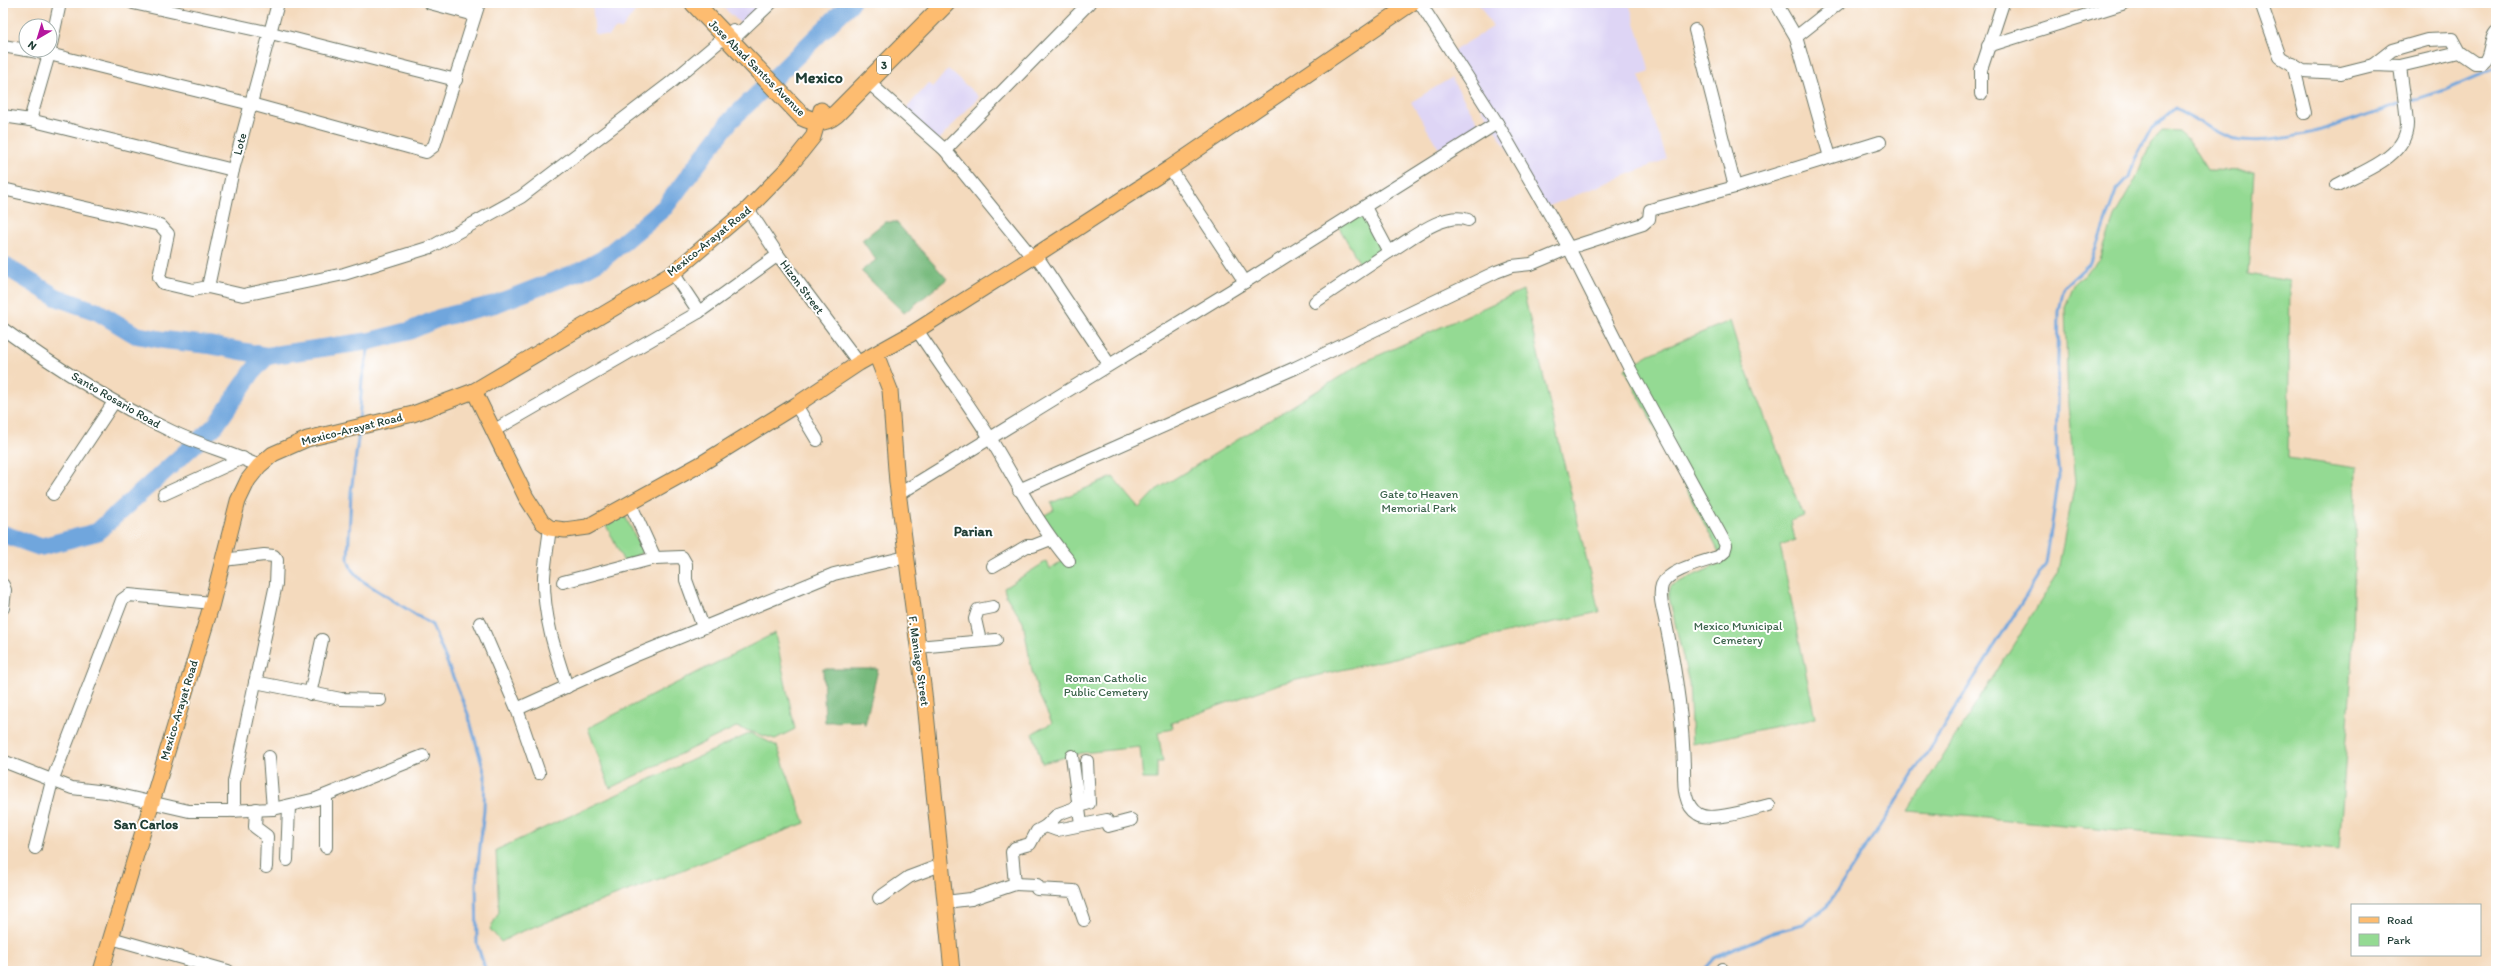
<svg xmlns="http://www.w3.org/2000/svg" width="2499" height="974" font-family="Itim,sans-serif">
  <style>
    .built { fill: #ded5f5 }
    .green { fill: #94da93; stroke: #5a8c64 }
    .forest { fill: #77ba7d; stroke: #4b7c58 }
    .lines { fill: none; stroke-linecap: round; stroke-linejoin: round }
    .stream { stroke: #6fa6dd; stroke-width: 3 }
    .river { stroke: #6fa6dd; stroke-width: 18 }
    .minor-casing { stroke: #6a7464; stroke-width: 14 }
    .major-casing { stroke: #6a7464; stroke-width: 17 }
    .highway-casing { stroke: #6a7464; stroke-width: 20 }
    .minor { stroke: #fff; stroke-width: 12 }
    .major { stroke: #fdbc70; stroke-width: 15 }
    .highway { stroke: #fdbc70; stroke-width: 18 }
    .labels { text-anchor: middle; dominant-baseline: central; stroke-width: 4; stroke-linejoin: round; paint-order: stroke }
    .shield { fill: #fff; stroke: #627771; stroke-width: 1 }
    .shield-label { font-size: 11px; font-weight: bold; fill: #1f3d34 }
    .street-label { font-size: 12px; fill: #1f3d34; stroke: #fff }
    .park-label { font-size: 12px; fill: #3c644c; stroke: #fff }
    .quarter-label { font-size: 14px; font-weight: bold; fill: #1f3d34; stroke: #fff }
    .district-label { font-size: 16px; font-weight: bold; fill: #1f3d34; stroke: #fff }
  </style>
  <rect width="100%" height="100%" fill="#fff"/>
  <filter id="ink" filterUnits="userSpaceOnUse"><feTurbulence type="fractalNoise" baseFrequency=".025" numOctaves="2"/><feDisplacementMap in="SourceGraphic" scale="8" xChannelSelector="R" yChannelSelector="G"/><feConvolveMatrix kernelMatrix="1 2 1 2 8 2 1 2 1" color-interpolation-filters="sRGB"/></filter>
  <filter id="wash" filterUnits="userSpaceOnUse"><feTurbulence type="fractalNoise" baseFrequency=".012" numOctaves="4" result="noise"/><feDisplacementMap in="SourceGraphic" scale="16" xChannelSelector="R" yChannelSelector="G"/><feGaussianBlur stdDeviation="0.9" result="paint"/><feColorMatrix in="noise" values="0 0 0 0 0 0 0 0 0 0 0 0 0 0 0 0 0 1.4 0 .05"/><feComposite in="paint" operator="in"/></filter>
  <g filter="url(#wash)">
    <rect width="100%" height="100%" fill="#f4dabd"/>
    <g class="built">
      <polygon points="592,3 641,3 622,29 615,29 609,36 595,34"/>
      <polygon points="719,3 762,3 741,24"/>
      <polygon points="1478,3 1629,3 1650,71 1639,75 1667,159 1544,208 1448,54 1493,27"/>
      <polygon points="948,69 979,97 938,141 904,111 929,83 933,87"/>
      <polygon points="1451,78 1479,124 1439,149 1411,102"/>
    </g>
    <g class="green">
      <polygon points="2162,131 2179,132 2189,141 2207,170 2254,171 2248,274 2290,281 2288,458 2356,468 2353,654 2339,850 1909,811 2057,575 2075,483 2068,404 2065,307 2074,284 2100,259 2115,215 2135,180 2151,143"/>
      <polygon points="1359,212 1384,254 1362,267 1337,224"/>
      <polygon points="1523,290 1599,612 1279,684 1171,723 1172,729 1158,732 1163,762 1157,762 1157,779 1143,779 1140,747 1082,753 1042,763 1033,733 1052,723 1039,695 1032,671 1023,622 1006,596 1004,588 1047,561 1050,569 1066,559 1039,518 1054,510 1051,503 1113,477 1139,508 1156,490 1364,362"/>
      <polygon points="1730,321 1743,363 1804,516 1791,521 1795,540 1780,545 1815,718 1692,744 1689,683 1668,593 1670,586 1724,562 1625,369 1650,354"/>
      <polygon points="625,516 643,552 624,562 606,525"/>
      <polygon points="775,633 795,729 775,739 736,727 610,788 588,728"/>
      <polygon points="751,733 777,746 805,823 518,933 501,942 490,929 499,912 496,850"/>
    </g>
    <g class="forest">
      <polygon points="885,222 896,222 947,279 904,313 861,271 876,260 862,240"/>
      <polygon points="823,669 878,669 865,725 863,721 825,722"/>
    </g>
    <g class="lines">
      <g class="stream">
        <polyline points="2408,102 2445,90 2496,68"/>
        <polyline points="359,422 362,380 370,341"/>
        <polyline points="359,432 351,492 348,560 352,570 361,580 432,625 468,714 485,775 484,810 476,884 477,944 486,971"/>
        <path d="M 1702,971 L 1714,958 L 1774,932 L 1803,924 L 1827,906 L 1901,794 L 2046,564 L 2059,476 L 2056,447 L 2059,311 L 2064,287 L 2091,262 L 2116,191 L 2129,177 L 2135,159 L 2151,129 L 2175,108 C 2189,115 2222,137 2235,139 C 2288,148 2352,119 2402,103"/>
      </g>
      <g class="river">
        <polyline points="3,265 56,297 98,312 136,335 164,340 209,345 267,356 370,341 409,331 439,318 495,304 583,270 603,259 665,207 730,121 851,3"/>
        <polyline points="3,534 40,547 97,532 216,425 253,371 267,356"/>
      </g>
    </g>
  </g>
  <g filter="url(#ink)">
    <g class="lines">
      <g class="minor-casing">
        <g id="minor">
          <polyline points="133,3 271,33 456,80"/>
          <polyline points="430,3 475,15"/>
          <path d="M 1420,3 L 1497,123 L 1569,248 L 1631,371 L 1726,545 L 1724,552 L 1718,557 C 1703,562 1668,570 1662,585 C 1658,597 1664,612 1666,624 C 1676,672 1683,718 1684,768 C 1684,783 1683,805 1698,814 C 1712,823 1753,809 1769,805"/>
          <polyline points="1776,3 1796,37"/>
          <path d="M 2261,3 L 2280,57 L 2303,71 L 2341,73 L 2373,65 L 2400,66 C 2402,84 2406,107 2407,124 C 2407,157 2361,172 2337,185"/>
          <polyline points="730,42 771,3"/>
          <polyline points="3,46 26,50"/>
          <polyline points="1988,46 2125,3"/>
          <polyline points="27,50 49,54 251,104 426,152 434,146 479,3"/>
          <polyline points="2293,64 2305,113"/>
          <polyline points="2373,65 2392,50 2427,40 2452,39 2459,52"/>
          <path d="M 2400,66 L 2459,52 L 2475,63 L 2483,63 C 2492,56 2488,41 2496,32"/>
          <polyline points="867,81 945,150 1032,257"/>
          <polyline points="1981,94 1981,70 2003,3"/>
          <polyline points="3,116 30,120 233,170"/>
          <polyline points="30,120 49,54 60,3"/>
          <polyline points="945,150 1089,3"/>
          <polyline points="1830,157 1796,37 1839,3"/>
          <polyline points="1170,168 1245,282"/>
          <polyline points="1735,187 1880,142"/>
          <polyline points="3,189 160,225 168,234 159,277 163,283 193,290 208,287 243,295 344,274 431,247 521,197 669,84 733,30"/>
          <polyline points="748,209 778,255 859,363"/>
          <path d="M 1389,252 C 1410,240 1443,211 1468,220"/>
          <polyline points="1036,255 1109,364"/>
          <polyline points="673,273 699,312"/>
          <polyline points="208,287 233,170 278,3"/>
          <polyline points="1315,302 1389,252 1365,207"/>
          <path d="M 3,329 C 54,366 114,404 171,431 C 199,445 230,452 259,466"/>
          <path d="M 917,330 C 941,366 967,402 990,438 C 1016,480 1036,522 1069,561"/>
          <polyline points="796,405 817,440"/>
          <polyline points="493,431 699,312 778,255"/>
          <polyline points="1019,490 1295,368 1496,272 1512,266 1531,264 1569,248 1643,224 1649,219 1650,210 1735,187 1695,30"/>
          <polyline points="53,494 114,402"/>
          <polyline points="164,494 243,458"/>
          <polyline points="899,494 1245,282 1497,123"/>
          <polyline points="630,503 655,558"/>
          <path d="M 550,528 C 548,544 545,561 544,577 C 543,615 555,651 567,687"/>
          <polyline points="223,560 264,555 274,556 277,560 276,584 234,782 234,811"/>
          <polyline points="993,566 1027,546 1033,546 1051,539"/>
          <polyline points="563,582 655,558 682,557 686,564 686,580 703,627"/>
          <polyline points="3,585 5,590 3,608"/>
          <polyline points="480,623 517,709 539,773"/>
          <polyline points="980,641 975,619 978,610 993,607"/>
          <polyline points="917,647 996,640"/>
          <polyline points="255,682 341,699 380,700"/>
          <polyline points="310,694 322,640"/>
          <polyline points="517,709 634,656 834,574 906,557"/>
          <polyline points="1072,756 1081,824"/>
          <polyline points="269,757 273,809"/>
          <polyline points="3,761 72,788 106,792 189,811 228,811 273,809 316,799 423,756"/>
          <polyline points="256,809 255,827 267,836 266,867"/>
          <polyline points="1046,826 1058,814 1089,803 1087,761"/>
          <polyline points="326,847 326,796"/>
          <polyline points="35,848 52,781 122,600 129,595 212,603"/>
          <polyline points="287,860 289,806"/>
          <polyline points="1015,884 1037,885 1037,889 1074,891 1084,920"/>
          <polyline points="879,898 909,877 941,865"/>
          <polyline points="945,902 971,899 1015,884 1012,852 1015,848 1030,844 1037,831 1046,826 1057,830 1107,820 1108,826 1131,820"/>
          <polyline points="111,938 228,971"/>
          <polyline points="1721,971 1722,969"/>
        </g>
      </g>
      <g class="major-casing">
        <g id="major">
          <polyline points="876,354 890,390 897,483 924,693 952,971"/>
          <polyline points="474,391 526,497 542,522 550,528 565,530 587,527 701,464 796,405 859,363 911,334 1036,255 1170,168 1412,3"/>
          <polyline points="101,971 212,603 238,501 248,480 259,466 273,454 307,439 413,414 474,391 673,273 748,209 789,167 813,137 821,110"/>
        </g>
      </g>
      <g class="highway-casing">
        <path id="highway" d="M 694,3 L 803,117 C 815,123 825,123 836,114 L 946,3"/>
      </g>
      <use href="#minor" class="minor"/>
      <use href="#major" class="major"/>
      <use href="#highway" class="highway"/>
    </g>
  </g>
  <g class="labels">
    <rect class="shield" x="877" y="56" width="14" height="18" rx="3"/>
    <g class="shield-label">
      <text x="884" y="65">3</text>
    </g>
    <g class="street-label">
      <text transform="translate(757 68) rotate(45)">Jose Abad Santos Avenue</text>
      <text transform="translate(240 144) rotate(-75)">Lote</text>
      <text transform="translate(709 241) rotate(-39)">Mexico-Arayat Road</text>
      <text transform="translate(802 287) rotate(53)">Hizon Street</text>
      <text transform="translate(116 400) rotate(30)">Santo Rosario Road</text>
      <text transform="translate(352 429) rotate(-14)">Mexico-Arayat Road</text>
      <text transform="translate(919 661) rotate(82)">F. Maniago Street</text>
      <text transform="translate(179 710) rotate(-73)">Mexico-Arayat Road</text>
    </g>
    <g class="park-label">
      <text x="1419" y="494">Gate to Heaven<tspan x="1419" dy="14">Memorial Park</tspan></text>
      <text x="1738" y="626">Mexico Municipal<tspan x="1738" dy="14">Cemetery</tspan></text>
      <text x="1106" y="678">Roman Catholic<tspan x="1106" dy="14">Public Cemetery</tspan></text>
    </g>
    <g class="quarter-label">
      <text x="973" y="531">Parian</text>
      <text x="146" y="824">San Carlos</text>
    </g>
    <g class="district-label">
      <text x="819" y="77">Mexico</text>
    </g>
  </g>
  <rect width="2499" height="974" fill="none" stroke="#fff" stroke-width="16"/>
  <rect x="2351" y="904" width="130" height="52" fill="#ffffff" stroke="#a5b1ae"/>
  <rect x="2359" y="917" width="20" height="6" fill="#fdbc70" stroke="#a5b1ae"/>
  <text x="2387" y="924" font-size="12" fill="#1f3d34">Road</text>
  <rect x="2359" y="934" width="20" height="12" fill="#94da93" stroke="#a5b1ae"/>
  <text x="2387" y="944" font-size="12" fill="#1f3d34">Park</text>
  <g transform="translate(38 38) rotate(218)"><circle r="19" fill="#ffffff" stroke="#a5b1ae"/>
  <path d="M0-3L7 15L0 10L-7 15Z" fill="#b5179e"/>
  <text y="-6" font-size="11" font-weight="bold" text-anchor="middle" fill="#1f3d34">N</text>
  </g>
</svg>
